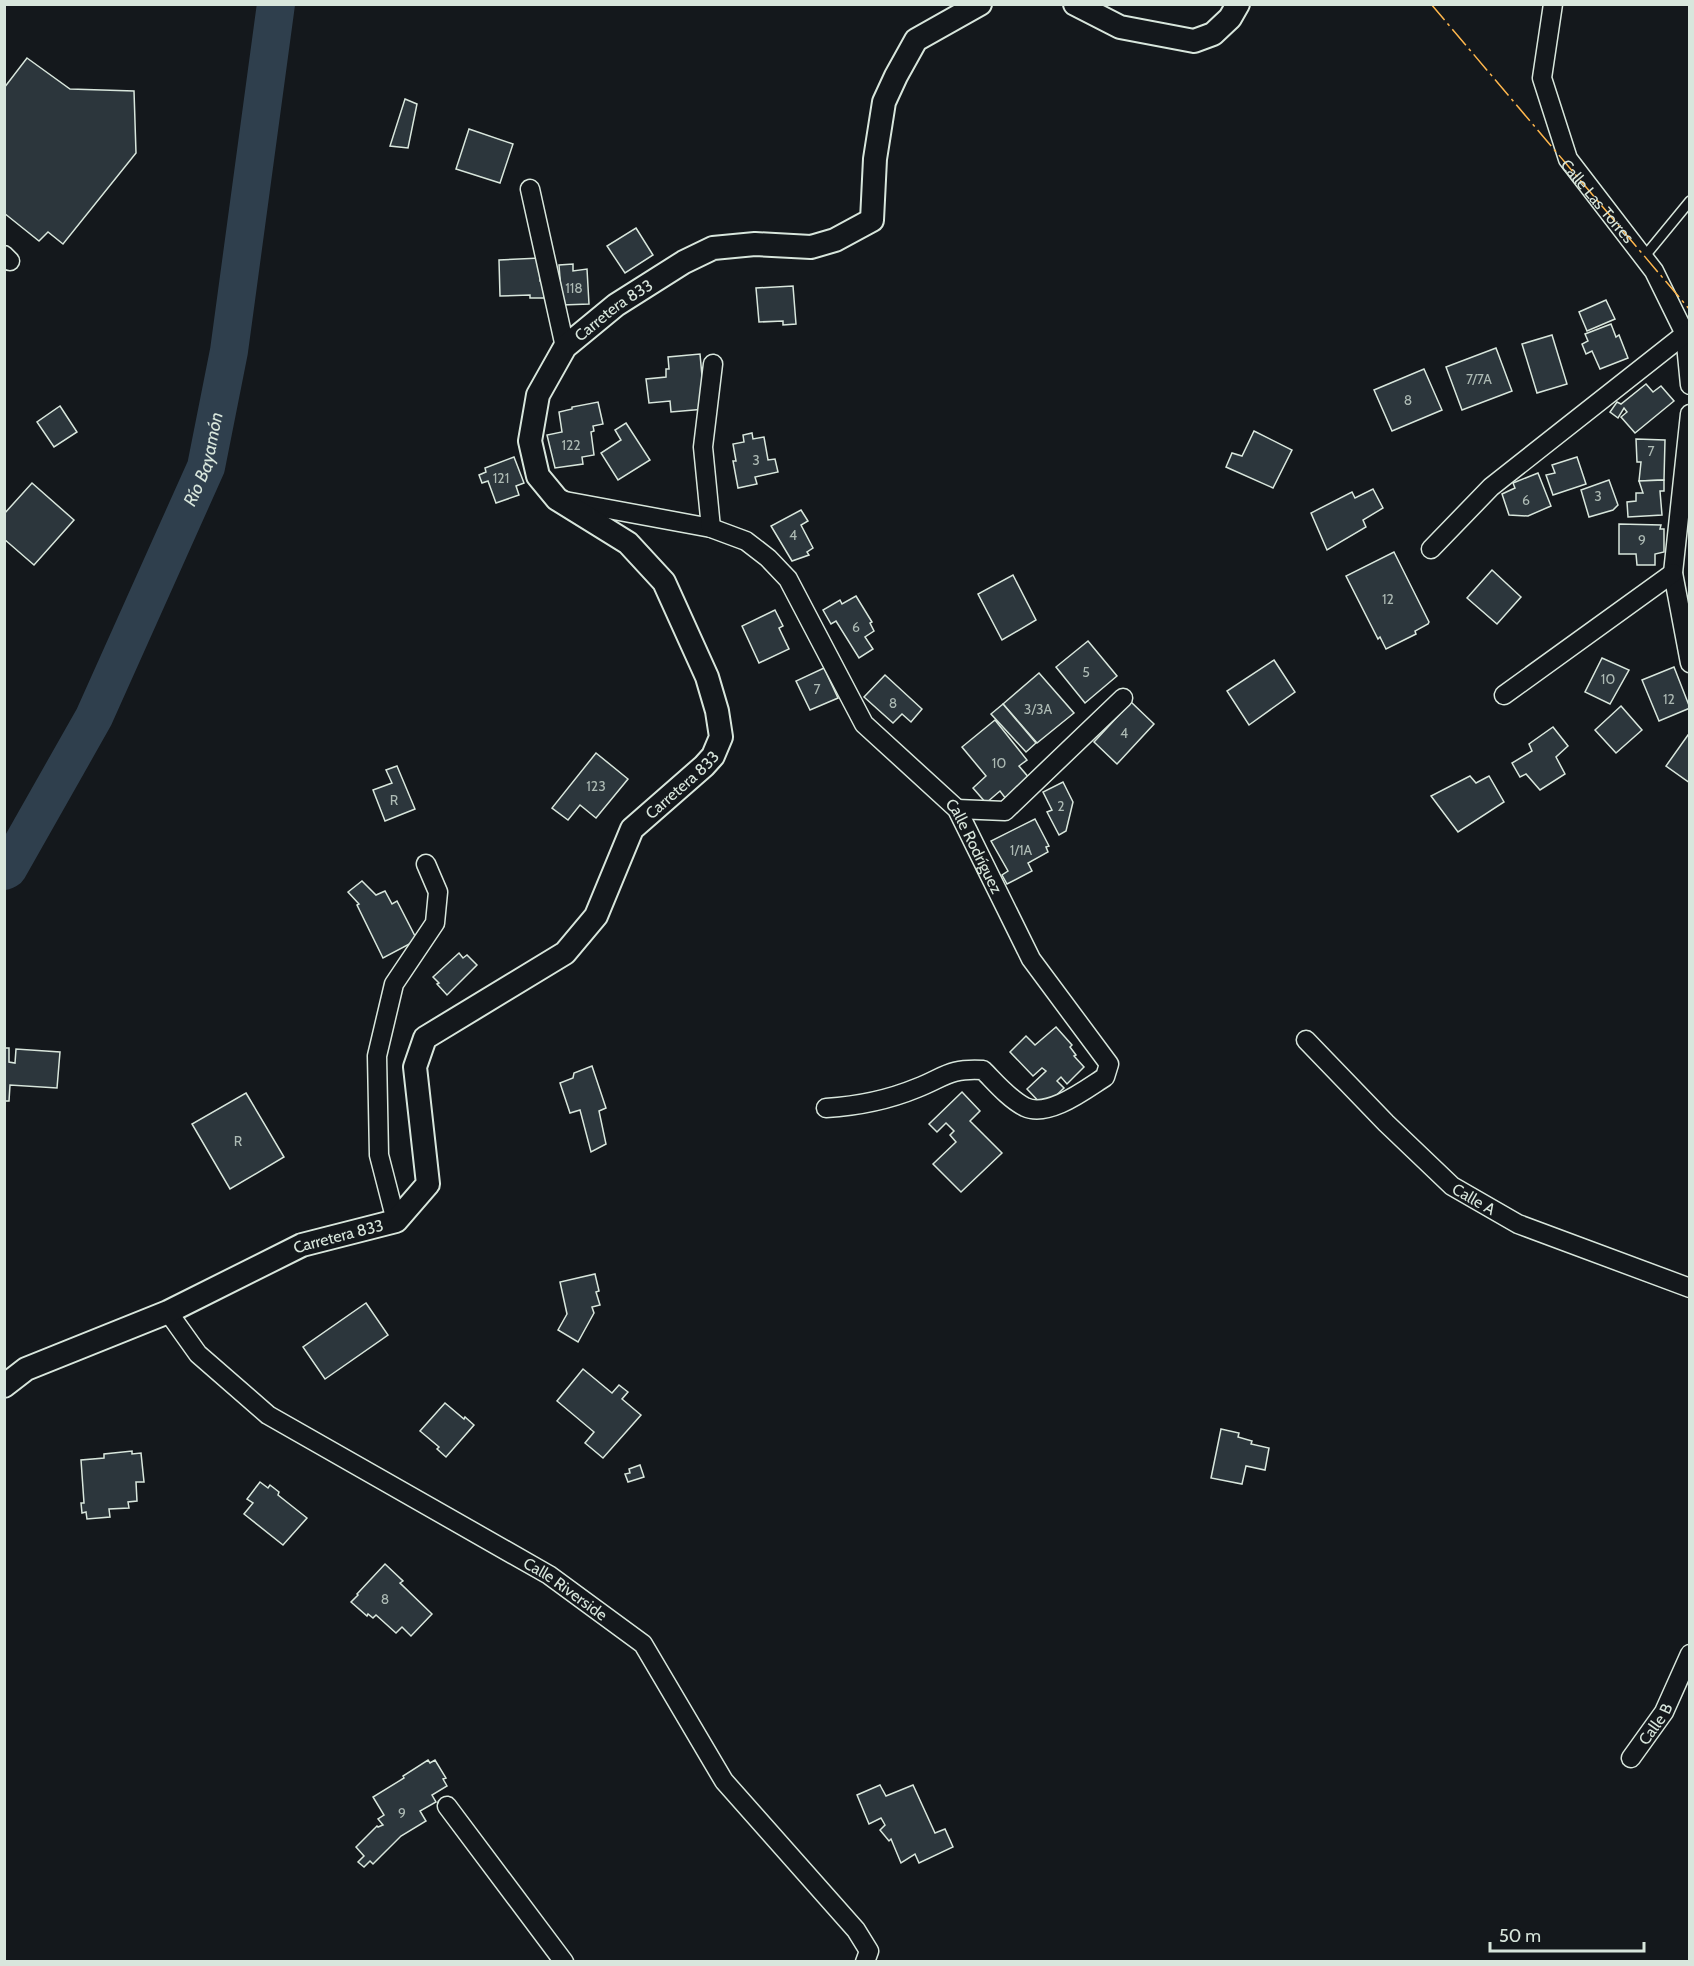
<svg xmlns="http://www.w3.org/2000/svg" width="1694" height="1966" font-family="Cabin,sans-serif">
  <style>
    .lines { fill: none; stroke-linecap: round; stroke-linejoin: round }
    .river { stroke: #2f3f4d; stroke-width: 38 }
    .building { fill: #2c363c; stroke: #d8e6dc; stroke-width: 1.5 }
    .service-casing { stroke: #d8e6dc; stroke-width: 12 }
    .minor-casing { stroke: #d8e6dc; stroke-width: 21 }
    .tertiary-casing { stroke: #d8e6dc; stroke-width: 26 }
    .service { stroke: #14181c; stroke-width: 9 }
    .minor { stroke: #14181c; stroke-width: 18 }
    .tertiary { stroke: #14181c; stroke-width: 22 }
    .power { stroke: #ffb74d; stroke-width: 1.5; stroke-dasharray: 21 4.5 3 4.5; stroke-linecap: butt }
    .labels { text-anchor: middle; dominant-baseline: central; stroke-width: 4.5; stroke-linejoin: round; paint-order: stroke }
    .number-label { font-size: 14px; fill: #adbab4 }
    .street-label { font-size: 16px; fill: #d8e6dc; stroke: #14181c }
    .water-label { font-size: 18px; font-style: italic; fill: #d8e6dc; stroke: #14181c }
  </style>
  <rect width="100%" height="100%" fill="#14181c"/>
  <g class="lines">
    <path class="river" id="s1" d="M 4,871 L 8,869 L 94,717 L 206,467 L 229,351 L 276,4"/>
  </g>
  <g class="building">
    <polygon points="27,58 70,89 134,91 136,153 63,244 48,232 39,241 4,213 4,88"/>
    <polygon points="405,99 417,104 408,148 390,146"/>
    <polygon points="469,129 513,144 500,183 456,169"/>
    <polygon points="636,228 653,255 625,273 607,246"/>
    <polygon points="540,258 540,281 543,281 544,298 530,298 530,295 500,296 499,260"/>
    <polygon points="573,264 573,271 587,269 589,304 562,305 559,265"/>
    <polygon points="793,286 796,324 783,325 783,321 759,322 756,288"/>
    <polygon points="1606,300 1615,319 1587,331 1579,312"/>
    <polygon points="1611,324 1616,337 1619,335 1628,358 1600,369 1592,351 1586,354 1582,344 1588,341 1585,334"/>
    <polygon points="1552,335 1567,384 1537,393 1522,344"/>
    <polygon points="1496,348 1512,391 1462,410 1446,367"/>
    <polygon points="700,354 705,409 671,412 670,401 649,403 646,379 666,377 666,369 669,369 668,357"/>
    <polygon points="1424,369 1442,410 1392,431 1374,390"/>
    <polygon points="1646,384 1653,392 1661,386 1674,401 1635,433 1621,417 1627,412 1624,408 1618,418 1610,412 1617,402 1621,404"/>
    <polygon points="598,402 603,424 593,426 594,431 591,432 594,455 582,457 583,464 555,468 547,435 562,432 559,412 572,409 572,407"/>
    <polygon points="60,406 77,432 54,447 37,422"/>
    <polygon points="626,423 650,460 618,480 601,453 621,440 615,430"/>
    <polygon points="1254,431 1292,450 1273,488 1226,467 1232,453 1242,456"/>
    <polygon points="752,433 753,439 764,437 768,460 775,459 778,472 755,477 757,484 738,488 733,461 736,461 733,444 744,442 743,435"/>
    <polygon points="1636,439 1665,440 1664,480 1639,481 1641,462 1637,462"/>
    <polygon points="514,457 524,483 516,486 519,495 496,503 488,481 482,483 479,475 486,472 485,468"/>
    <polygon points="1577,457 1586,484 1553,495 1546,475 1555,473 1552,465"/>
    <polygon points="1538,473 1551,506 1528,516 1509,515 1502,494 1515,488 1513,483"/>
    <polygon points="1609,480 1618,505 1613,510 1589,517 1581,490"/>
    <polygon points="1664,480 1664,491 1660,491 1662,515 1628,517 1627,502 1636,501 1636,493 1643,493 1639,481"/>
    <polygon points="32,483 74,520 34,565 4,539 4,514"/>
    <polygon points="1373,489 1383,508 1363,520 1366,527 1327,550 1311,513 1352,492 1355,498"/>
    <polygon points="801,510 808,521 801,525 813,548 807,552 809,555 792,561 771,526"/>
    <polygon points="1619,524 1661,525 1660,529 1664,529 1664,552 1655,554 1655,565 1637,565 1636,554 1619,554"/>
    <polygon points="1394,552 1429,622 1428,624 1415,631 1416,634 1386,649 1380,637 1378,639 1346,576"/>
    <polygon points="1492,570 1521,597 1497,624 1467,598"/>
    <polygon points="1013,575 1036,620 1002,640 978,594"/>
    <polygon points="856,596 872,622 870,623 874,631 865,637 873,649 859,658 836,621 831,624 823,610 840,600 842,604"/>
    <polygon points="775,610 783,626 779,628 789,649 759,663 742,626"/>
    <polygon points="1088,641 1117,676 1085,703 1056,667"/>
    <polygon points="1602,658 1629,670 1610,704 1585,692"/>
    <polygon points="1274,660 1295,692 1249,725 1227,691"/>
    <polygon points="1674,667 1690,708 1659,721 1642,680"/>
    <polygon points="824,668 838,698 810,710 796,681"/>
    <polygon points="1039,673 1074,713 1037,743 1003,704"/>
    <polygon points="885,675 922,709 911,722 902,714 893,723 864,697"/>
    <polygon points="1131,702 1154,724 1117,764 1094,742"/>
    <polygon points="1003,704 1036,743 1026,752 991,714"/>
    <polygon points="1621,706 1642,730 1616,753 1595,730"/>
    <polygon points="995,720 1027,760 1019,766 1030,779 1006,799 1000,791 986,803 973,788 986,776 962,747"/>
    <polygon points="1553,727 1568,746 1556,757 1565,774 1540,790 1526,774 1520,777 1512,763 1532,751 1529,744"/>
    <polygon points="1688,735 1690,736 1690,783 1666,766"/>
    <polygon points="596,753 628,779 596,818 580,805 568,820 552,808"/>
    <polygon points="397,766 415,809 385,821 373,790 392,783 386,770"/>
    <polygon points="1470,776 1476,783 1489,776 1504,802 1458,832 1431,796"/>
    <polygon points="1063,782 1073,802 1066,831 1059,835 1047,812 1052,810 1043,792"/>
    <polygon points="1035,819 1049,846 1046,847 1048,852 1028,863 1032,871 1007,884 1002,875 1008,871 991,841"/>
    <polygon points="362,881 376,895 385,891 392,904 397,901 417,940 383,958 357,905 359,904 348,892"/>
    <polygon points="459,953 463,958 467,955 477,965 447,995 437,984 439,983 433,977"/>
    <polygon points="1056,1027 1072,1045 1070,1047 1076,1055 1074,1056 1084,1067 1067,1084 1061,1077 1057,1081 1064,1088 1044,1107 1027,1089 1046,1071 1042,1068 1033,1076 1010,1052 1026,1036 1035,1045"/>
    <polygon points="4,1048 9,1048 9,1062 15,1063 16,1049 60,1052 57,1088 10,1085 9,1101 4,1101"/>
    <polygon points="592,1066 606,1108 599,1111 606,1144 591,1152 580,1110 570,1113 560,1083 573,1078 574,1073"/>
    <polygon points="962,1092 980,1111 970,1121 1002,1153 961,1192 933,1164 956,1142 950,1135 954,1131 946,1123 937,1132 929,1124"/>
    <polygon points="246,1093 284,1157 230,1189 192,1124"/>
    <polygon points="595,1274 599,1291 596,1292 600,1305 592,1307 594,1313 578,1342 558,1330 567,1314 560,1282"/>
    <polygon points="366,1303 388,1335 325,1379 303,1347"/>
    <polygon points="583,1369 612,1393 619,1385 628,1392 622,1399 641,1415 603,1458 585,1443 594,1432 557,1401"/>
    <polygon points="445,1403 464,1419 465,1417 474,1425 446,1457 437,1449 439,1447 420,1431"/>
    <polygon points="1221,1429 1239,1433 1238,1437 1252,1441 1251,1444 1269,1448 1265,1470 1246,1466 1242,1484 1211,1478"/>
    <polygon points="132,1451 132,1454 141,1453 144,1482 136,1482 137,1501 128,1502 129,1508 109,1509 110,1517 87,1519 86,1512 82,1513 81,1503 84,1503 81,1460 104,1458 104,1454"/>
    <polygon points="640,1465 644,1477 628,1482 625,1474 630,1473 629,1469"/>
    <polygon points="260,1482 268,1488 270,1485 279,1492 278,1495 307,1518 283,1545 244,1514 253,1503 247,1499"/>
    <polygon points="385,1564 403,1581 400,1583 432,1614 411,1636 402,1627 396,1633 376,1615 373,1618 368,1614 367,1616 351,1602 358,1595 357,1594"/>
    <polygon points="428,1760 430,1763 435,1760 446,1778 443,1779 447,1786 432,1795 436,1802 420,1811 426,1821 401,1836 373,1864 370,1861 364,1867 358,1862 364,1856 356,1847 377,1826 378,1827 383,1825 378,1819 384,1815 373,1797 404,1778 403,1776"/>
    <polygon points="880,1785 886,1796 913,1785 935,1833 945,1829 953,1847 919,1863 915,1854 901,1863 891,1839 889,1841 880,1830 885,1825 881,1818 869,1824 857,1795"/>
  </g>
  <g class="lines">
    <g class="service-casing">
      <polyline id="service" points="1644,257 1690,201"/>
    </g>
    <g class="minor-casing">
      <g id="minor">
        <polyline points="1553,4 1542,78 1568,159 1654,271 1685,334 1690,385"/>
        <polyline points="530,189 565,347"/>
        <polyline points="4,255 10,261"/>
        <polyline points="1690,414 1673,573 1690,663"/>
        <path id="s2" d="M 565,501 L 711,528 L 746,541 L 768,558 L 788,579 L 864,724 L 957,809 L 1031,959 L 1109,1064 L 1105,1077 C 1086,1089 1049,1118 1025,1107 C 1009,1099 995,1082 983,1070 C 949,1068 945,1077 917,1088 C 888,1100 858,1106 826,1108"/>
        <polyline points="711,528 703,447 713,364"/>
        <polyline points="1431,549 1491,487 1685,334 1690,333"/>
        <polyline points="1504,695 1673,573"/>
        <polyline points="957,809 1005,811 1123,698"/>
        <path id="s3" d="M 1306,1040 L 1386,1123 L 1452,1186 L 1518,1224 L 1690,1288"/>
        <polyline points="396,1221 379,1155 377,1056 394,984 435,923 438,892 426,864"/>
        <path id="s4" d="M 168,1312 L 198,1354 L 268,1415 L 549,1575 L 643,1644 L 724,1781 L 856,1930 L 869,1951 L 865,1962"/>
        <path id="s5" d="M 1631,1758 L 1664,1712 L 1690,1654"/>
        <polyline points="447,1806 564,1962"/>
      </g>
    </g>
    <g class="tertiary-casing">
      <g id="tertiary">
        <polyline points="1075,4 1120,27 1194,41 1213,34 1230,18 1238,4"/>
        <path id="s6" d="M 4,1386 L 26,1369 L 168,1312 L 302,1245 L 396,1221 L 428,1184 L 415,1067 L 425,1038 L 565,953 L 596,916 L 632,829 L 704,766 L 713,756 L 721,737 L 717,711 L 707,677 L 664,582 L 628,543 L 557,499 L 538,476 L 530,441 L 538,395 L 565,347 L 616,305 L 684,262 L 713,248 L 755,244 L 811,247 L 835,240 L 872,220 L 875,159 L 884,102 L 896,76 L 916,40 L 980,4"/>
      </g>
    </g>
    <use href="#service" class="service"/>
    <use href="#minor" class="minor"/>
    <use href="#tertiary" class="tertiary"/>
    <path class="power" id="s7" d="M 1431,4 L 1690,310"/>
  </g>
  <g class="labels">
    <g class="number-label">
      <text x="574" y="288">118</text>
      <text x="1479" y="379">7/7A</text>
      <text x="1408" y="400">8</text>
      <text x="571" y="445">122</text>
      <text x="1651" y="451">7</text>
      <text x="756" y="460">3</text>
      <text x="501" y="478">121</text>
      <text x="1598" y="496">3</text>
      <text x="1526" y="500">6</text>
      <text x="793" y="535">4</text>
      <text x="1642" y="540">9</text>
      <text x="1388" y="599">12</text>
      <text x="856" y="627">6</text>
      <text x="1086" y="672">5</text>
      <text x="1608" y="679">10</text>
      <text x="817" y="689">7</text>
      <text x="1669" y="699">12</text>
      <text x="893" y="703">8</text>
      <text x="1038" y="709">3/3A</text>
      <text x="1124" y="733">4</text>
      <text x="999" y="763">10</text>
      <text x="596" y="786">123</text>
      <text x="394" y="800">R</text>
      <text x="1061" y="806">2</text>
      <text x="1021" y="850">1/1A</text>
      <text x="238" y="1141">R</text>
      <text x="385" y="1599">8</text>
      <text x="402" y="1813">9</text>
    </g>
    <g class="street-label">
      <text stroke="none"><textPath href="#s7" startOffset="258">Calle Las Torres</textPath></text>
      <text stroke="none"><textPath href="#s6" startOffset="1592">Carretera 833</textPath></text>
      <text stroke="none"><textPath href="#s6" startOffset="998">Carretera 833</textPath></text>
      <text stroke="none"><textPath href="#s2" startOffset="573">Calle Rodríguez</textPath></text>
      <text stroke="none"><textPath href="#s3" startOffset="232">Calle A</textPath></text>
      <text stroke="none"><textPath href="#s6" startOffset="368">Carretera 833</textPath></text>
      <text stroke="none"><textPath href="#s4" startOffset="489">Calle Riverside</textPath></text>
      <text stroke="none"><textPath href="#s5" startOffset="42">Calle B</textPath></text>
    </g>
    <g class="water-label">
      <text stroke="none"><textPath href="#s1" startOffset="460">Río Bayamón</textPath></text>
    </g>
  </g>
  <rect width="1694" height="1966" fill="none" stroke="#d8e6dc" stroke-width="12"/>
  <path d="M1490 1942v9h154v-9" fill="none" stroke="#d8e6dc" stroke-width="3"/>
  <text x="1499" y="1942" font-size="18" fill="#d8e6dc" stroke="#14181c" stroke-width="4.5" paint-order="stroke">50 m</text>
</svg>
